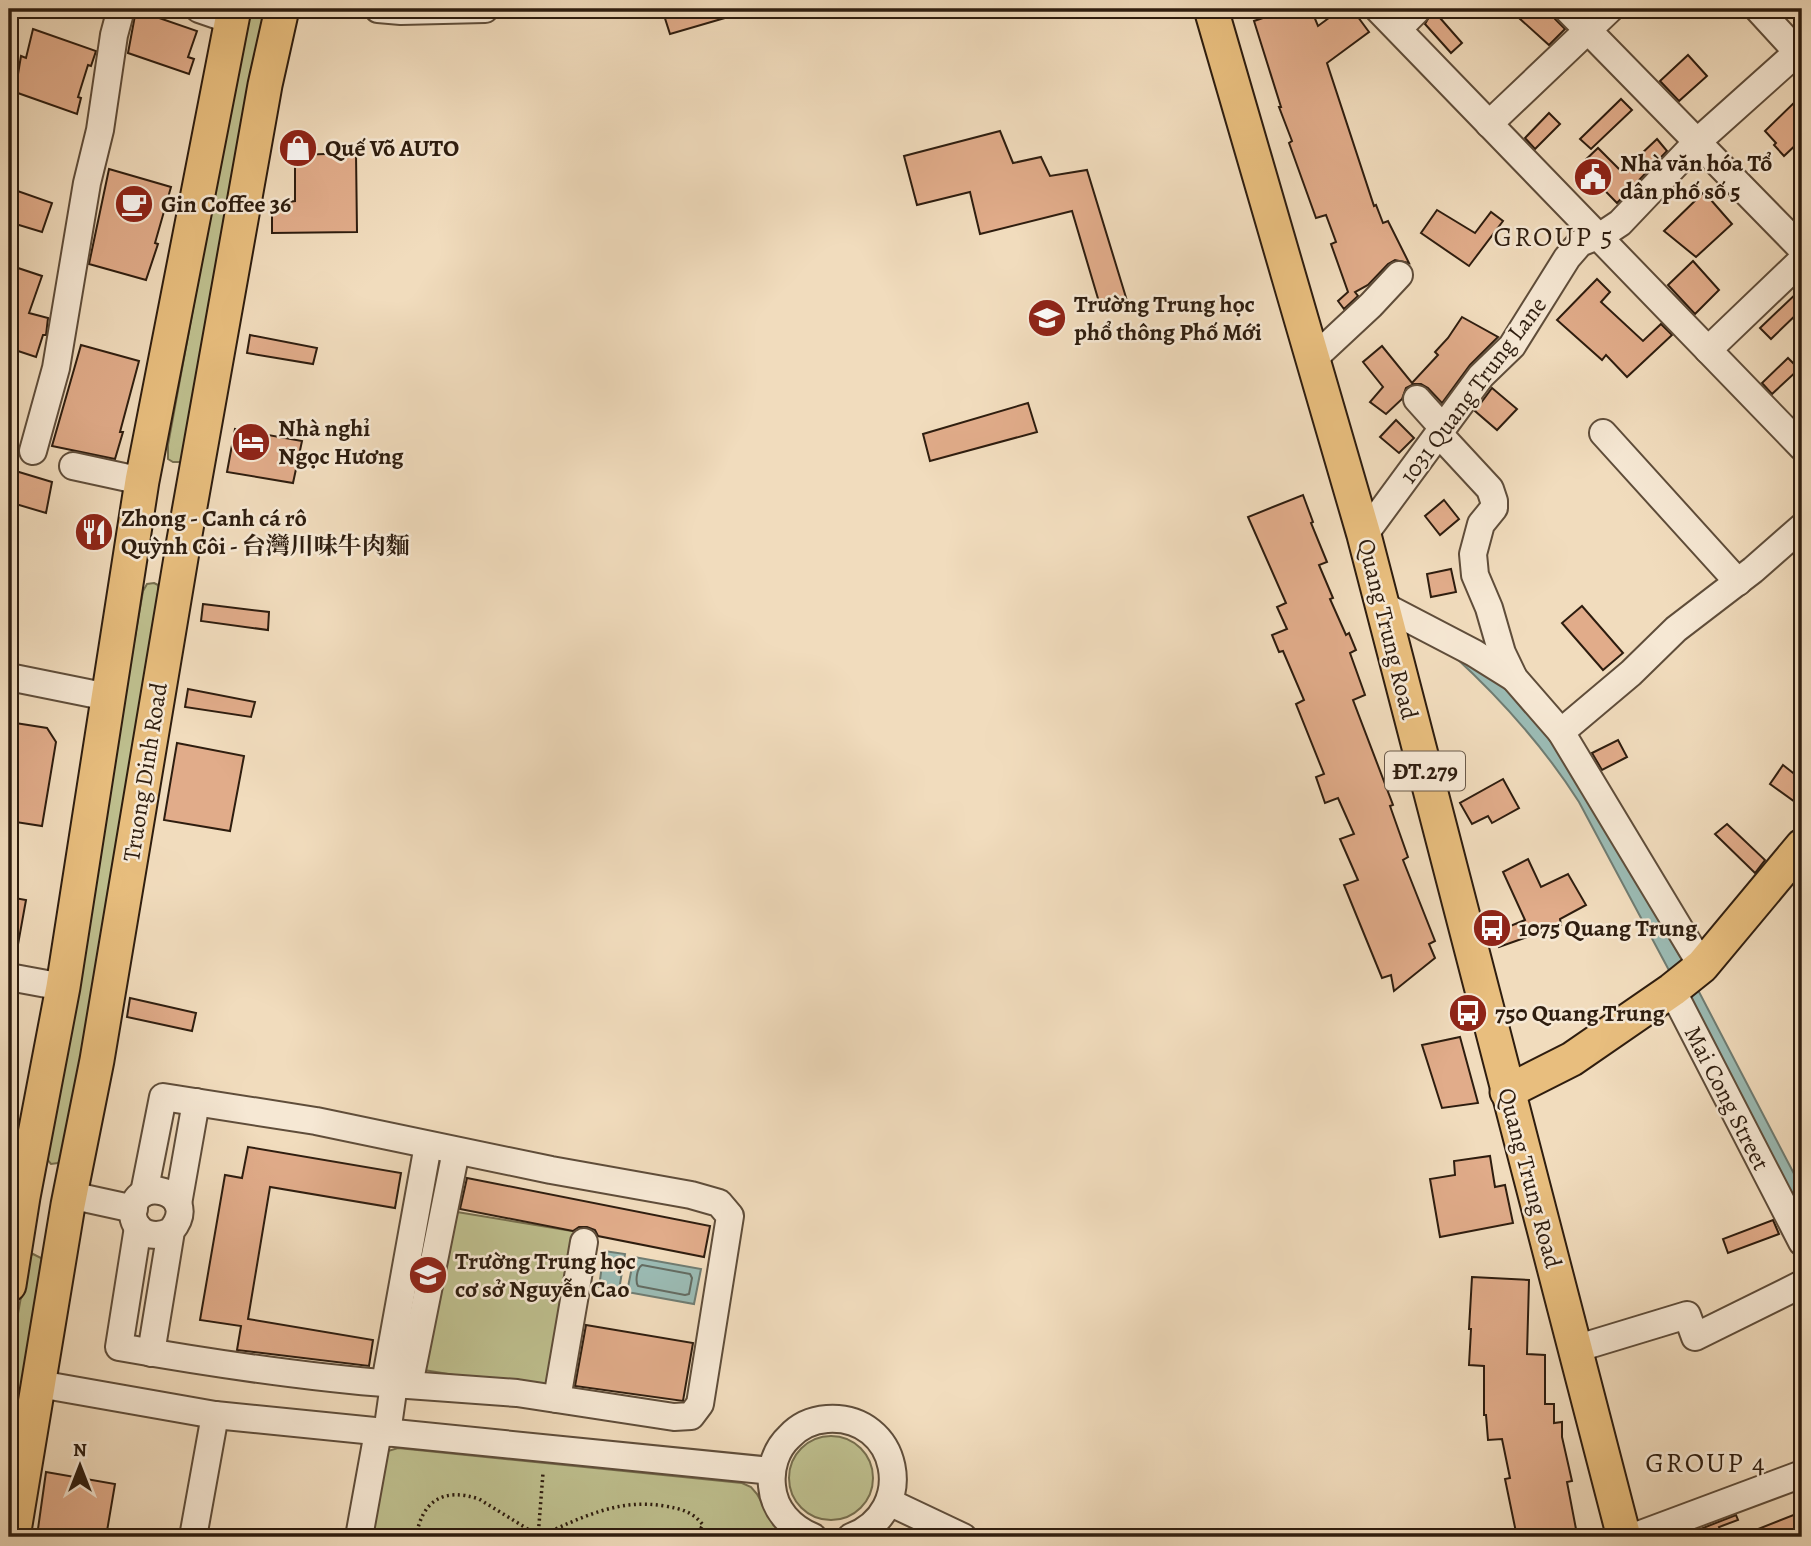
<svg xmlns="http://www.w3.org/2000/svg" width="1811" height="1546" font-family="Alegreya,'Noto Serif SC',serif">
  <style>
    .green { fill: #bebf8e; stroke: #766e4e; stroke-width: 2 }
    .water { fill: #9bbbb4; stroke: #6f7c72; stroke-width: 2 }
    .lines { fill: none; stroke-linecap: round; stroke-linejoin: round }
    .shore { stroke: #646c62; stroke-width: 2 }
    .building { fill: #e1ac8a; stroke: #2e1d0f; stroke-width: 2 }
    .minor-casing { stroke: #5f4d3a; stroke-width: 30 }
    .major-casing { stroke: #2e1d0f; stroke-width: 37 }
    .path { stroke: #2e1d0f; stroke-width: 3.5; stroke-dasharray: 2 3.5; stroke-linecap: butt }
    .minor { stroke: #f6e8d4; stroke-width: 26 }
    .major { stroke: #e8be7e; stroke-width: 33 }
    .labels { text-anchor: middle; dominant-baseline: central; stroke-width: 5; stroke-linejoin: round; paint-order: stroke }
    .shield { fill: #f6e8d4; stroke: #6a5a4a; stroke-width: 2 }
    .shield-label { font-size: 23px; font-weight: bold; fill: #2e1d0f }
    .poi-label { font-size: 24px; font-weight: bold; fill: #2e1d0f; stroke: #f6e8d4; text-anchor: start }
    .street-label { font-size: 24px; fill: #2e1d0f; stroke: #f6e8d4 }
    .quarter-label { font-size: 28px; letter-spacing: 2px; fill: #2e1d0f; stroke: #f6e8d4 }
  </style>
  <rect width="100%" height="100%" fill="#f1dcbd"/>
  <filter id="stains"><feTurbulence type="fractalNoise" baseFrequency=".00286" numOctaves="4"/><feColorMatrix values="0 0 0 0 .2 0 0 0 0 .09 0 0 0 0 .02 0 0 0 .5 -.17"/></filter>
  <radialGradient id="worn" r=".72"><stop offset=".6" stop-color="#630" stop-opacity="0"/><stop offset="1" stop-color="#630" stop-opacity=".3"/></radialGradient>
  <g class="green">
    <polygon points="248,9 266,9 181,462 173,462 168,459 168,445"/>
    <polygon points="154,583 158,585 160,601 63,1157 58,1163 51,1164 46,1158 48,1136 143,591 147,584"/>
    <polygon points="451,1211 578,1232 551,1391 424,1370"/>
    <polygon points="33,1254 43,1259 9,1462 9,1362 26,1270 29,1257"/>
    <circle cx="831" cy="1478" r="42"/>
    <polygon points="398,1448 742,1483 751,1487 757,1494 767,1512 786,1537 368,1537 388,1451"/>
  </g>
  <g class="water">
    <path d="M 1468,652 L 1544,724 L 1686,967 L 1802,1189 L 1802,1219 L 1579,802 C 1544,747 1501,699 1453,655 Z"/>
    <polygon points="604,1251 625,1254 619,1290 599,1287"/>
    <polygon points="634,1257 701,1269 694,1304 627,1292"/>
  </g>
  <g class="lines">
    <path class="shore" d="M 642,1265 L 690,1274 L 692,1278 L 689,1294 L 685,1295 L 638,1286 C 635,1281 637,1268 642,1265 Z"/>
  </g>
  <g class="building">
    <polygon points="662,9 741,9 742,13 670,34"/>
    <polygon points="1290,9 1311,9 1318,26 1341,9 1352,9 1369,32 1327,63 1374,206 1376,205 1383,223 1388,221 1409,263 1395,260 1388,264 1368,285 1355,292 1358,296 1344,309 1338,301 1348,292 1331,244 1336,242 1326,215 1316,218 1289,143 1292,141 1279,107 1281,107 1254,21"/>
    <polygon points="1509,9 1552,9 1555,19 1565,29 1549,45"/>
    <polygon points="136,10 197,31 188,57 194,59 189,74 128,53"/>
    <polygon points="1433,10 1462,43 1451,53 1425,24"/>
    <polygon points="33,29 96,51 91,66 88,65 78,97 81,98 77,114 15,92 21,56 26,58"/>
    <polygon points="1688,55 1707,76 1679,101 1660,81"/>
    <polygon points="1802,95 1802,139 1784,156 1774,145 1776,143 1765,131"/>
    <polygon points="1621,99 1632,110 1591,149 1580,139"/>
    <polygon points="1549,113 1560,124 1535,149 1525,138"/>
    <polygon points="1000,131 1013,163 1041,157 1050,176 1087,170 1128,304 1102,312 1072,211 980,234 970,192 917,205 904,156"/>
    <polygon points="1657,139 1667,151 1617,203 1580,165 1598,148 1622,172"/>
    <polygon points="356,153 357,232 272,233 272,204 295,201 295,155"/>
    <polygon points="109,169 171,187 155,243 158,244 146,280 89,264"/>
    <polygon points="9,188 52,203 42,232 9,222"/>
    <polygon points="1704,192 1732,224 1696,257 1664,231"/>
    <polygon points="1437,210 1475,233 1491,212 1503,221 1469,266 1421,233"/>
    <polygon points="1693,261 1719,290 1695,314 1668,285"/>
    <polygon points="9,265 42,276 29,313 48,318 46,335 43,335 36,357 9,348"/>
    <polygon points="1597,279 1610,292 1601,302 1643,341 1661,324 1672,335 1627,377 1606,355 1602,360 1557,320"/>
    <polygon points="1802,288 1802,309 1771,339 1760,328"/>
    <polygon points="1462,317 1498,337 1470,365 1442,403 1428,388 1421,384 1414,384 1406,388 1402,399 1386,414 1370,402 1383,387 1363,362 1382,346 1412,383 1438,355 1435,352 1448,338"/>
    <polygon points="250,335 317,348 313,364 247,353"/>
    <polygon points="81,345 139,361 120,432 123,432 115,459 52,446"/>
    <polygon points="1788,358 1799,369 1772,394 1762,383"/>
    <polygon points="1492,388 1517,409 1497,430 1475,411"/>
    <polygon points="1028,403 1037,432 930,461 923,434"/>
    <polygon points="1396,420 1414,438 1399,453 1380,437"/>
    <polygon points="235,429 302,441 293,483 227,472"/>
    <polygon points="9,469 52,482 46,513 9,502"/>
    <polygon points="1303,495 1313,522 1311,523 1327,562 1319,565 1333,598 1330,599 1346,635 1349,633 1356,650 1350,653 1365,695 1353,700 1393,805 1390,806 1408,857 1403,860 1435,941 1429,944 1435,958 1394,991 1391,975 1382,978 1344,885 1358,880 1340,839 1354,834 1338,798 1325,803 1316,777 1324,774 1296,704 1304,700 1283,651 1279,652 1272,635 1287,629 1277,607 1286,603 1248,517"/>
    <polygon points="1444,500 1459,519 1440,535 1425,516"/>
    <polygon points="1451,569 1456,592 1431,597 1427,574"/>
    <polygon points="203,604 269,612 268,630 201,621"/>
    <polygon points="1582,606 1623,653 1603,670 1562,623"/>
    <polygon points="188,689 255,702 251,717 185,707"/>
    <polygon points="9,722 47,728 56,742 42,826 9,821"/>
    <polygon points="1618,740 1627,757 1602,770 1592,753"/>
    <polygon points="177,743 244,756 230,831 164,820"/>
    <polygon points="1783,765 1802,780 1802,807 1770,784"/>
    <polygon points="1503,779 1519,808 1492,823 1488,816 1472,824 1460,803"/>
    <polygon points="1727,824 1765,860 1755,873 1715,834"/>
    <polygon points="1528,859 1541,887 1568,874 1586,905 1560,919 1561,925 1499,947 1493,933 1525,920 1503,872"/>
    <polygon points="9,897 26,900 17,950 9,949"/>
    <polygon points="130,998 196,1013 192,1031 127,1017"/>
    <polygon points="1460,1037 1478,1103 1442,1108 1422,1045"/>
    <polygon points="248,1147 401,1173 395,1208 270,1187 248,1319 373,1340 369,1366 237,1350 241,1326 200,1320 225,1175 242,1178"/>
    <polygon points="1490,1156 1495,1187 1505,1185 1513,1223 1440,1237 1430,1179 1455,1175 1454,1161"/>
    <polygon points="467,1178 710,1226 704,1257 598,1236 595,1230 587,1227 579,1227 573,1231 460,1209"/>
    <polygon points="1773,1220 1779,1234 1728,1253 1723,1239"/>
    <polygon points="1472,1277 1529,1280 1527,1354 1545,1355 1545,1404 1554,1404 1554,1423 1562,1422 1562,1437 1572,1481 1567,1482 1576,1529 1532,1537 1517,1537 1505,1479 1510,1478 1502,1439 1488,1440 1486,1415 1484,1415 1484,1366 1469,1365 1471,1329 1469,1329"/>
    <polygon points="586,1325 693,1343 683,1401 575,1386"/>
    <polygon points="46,1472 115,1484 106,1537 37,1536"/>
    <polygon points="1796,1514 1802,1530 1802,1537 1738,1537"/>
    <polygon points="1736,1515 1738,1520 1719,1527 1723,1537 1701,1537 1698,1530"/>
  </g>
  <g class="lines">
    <g class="minor-casing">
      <g id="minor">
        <polyline points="199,9 231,20"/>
        <polyline points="378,9 401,11 485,9"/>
        <polyline points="1378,9 1802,447"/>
        <polyline points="1567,9 1802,249"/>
        <polyline points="1758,9 1802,57"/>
        <polyline points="1398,29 1418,9"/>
        <polyline points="1489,124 1610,9"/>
        <polyline points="1708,350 1802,260"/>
        <polyline points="1313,359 1371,305 1399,275"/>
        <polyline points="1417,399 1443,428"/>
        <polyline points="1603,433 1738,582"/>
        <polyline points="1439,434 1490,489 1494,501 1494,508 1481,524 1473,554 1475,575 1489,608 1502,653 1514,678 1561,732 1702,966"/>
        <polyline points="33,451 56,368 87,183 100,130 114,35 121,9"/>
        <polyline points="73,466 142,481"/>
        <polyline points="1364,535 1481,376 1512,346 1567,258 1580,243 1605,233 1620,223 1697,142 1802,48"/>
        <polyline points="1382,605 1474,653 1514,678"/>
        <polyline points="9,677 108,697"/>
        <polyline points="1561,732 1631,673 1676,629 1753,570 1802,527"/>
        <polyline points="9,977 63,987"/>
        <polyline points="1672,990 1802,1242"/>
        <polyline points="144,1193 163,1097 316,1121 551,1170 691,1195 719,1203 730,1216 700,1404 691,1416 674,1417 517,1393 394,1384"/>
        <polyline points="70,1195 134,1209"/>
        <polyline points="178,1204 196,1102"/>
        <path d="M 138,1227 L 119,1347 C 210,1363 301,1377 394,1384 L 387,1433"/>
        <polyline points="1575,1349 1687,1315 1695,1337 1802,1284"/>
        <path d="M 151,1353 L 171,1231 C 204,1191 131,1172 133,1215 C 135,1235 156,1239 171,1231"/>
        <polyline points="385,1383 428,1145"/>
        <polyline points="39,1384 215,1415 772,1471"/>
        <polyline points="409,1385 456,1151"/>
        <polyline points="557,1399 584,1242"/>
        <polyline points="889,1502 963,1537"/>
        <polyline points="193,1537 215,1415"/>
        <polyline points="359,1537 378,1432"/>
        <path d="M 813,1537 C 791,1528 774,1510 772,1486 C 770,1468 776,1449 789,1437 C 799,1426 813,1420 827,1419 C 899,1414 919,1511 851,1537"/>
        <polyline points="1633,1537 1802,1474"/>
      </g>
    </g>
    <g class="major-casing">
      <g id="major">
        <polyline points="1211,9 1364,535 1624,1537"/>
        <polyline points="1507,1092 1572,1059 1672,990 1702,966 1802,846"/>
        <polyline points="9,1285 23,1197 63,987 142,481 234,9"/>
        <polyline points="13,1537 68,1205 97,1060 184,540 265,85 282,9"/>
      </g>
    </g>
    <g class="path">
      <path d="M 416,1537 C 422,1501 443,1487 479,1499 L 539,1536 C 582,1518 617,1498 665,1506 C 682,1509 693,1512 703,1525 L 695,1537"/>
      <polyline points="538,1537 543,1473"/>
      <polyline points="634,1537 657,1537"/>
    </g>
    <use href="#minor" class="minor"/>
    <use href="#major" class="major"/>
  </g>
  <defs>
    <g id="shop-disc" transform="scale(2.0125)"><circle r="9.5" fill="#8f2418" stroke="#f6e8d4"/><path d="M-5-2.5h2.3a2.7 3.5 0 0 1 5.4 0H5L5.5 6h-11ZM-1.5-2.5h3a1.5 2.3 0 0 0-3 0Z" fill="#fff"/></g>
    <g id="civic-disc" transform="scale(2.0125)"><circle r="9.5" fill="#8f2418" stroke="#f6e8d4"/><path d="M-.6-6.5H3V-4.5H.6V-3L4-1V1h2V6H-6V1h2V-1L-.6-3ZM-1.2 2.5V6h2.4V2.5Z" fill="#fff"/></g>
    <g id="cafe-disc" transform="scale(2.0125)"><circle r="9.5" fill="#8f2418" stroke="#f6e8d4"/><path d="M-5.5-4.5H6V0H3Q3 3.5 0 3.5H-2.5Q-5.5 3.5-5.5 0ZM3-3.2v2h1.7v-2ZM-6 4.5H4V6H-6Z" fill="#fff"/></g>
    <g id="school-disc" transform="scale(2.0125)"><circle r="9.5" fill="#8f2418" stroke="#f6e8d4"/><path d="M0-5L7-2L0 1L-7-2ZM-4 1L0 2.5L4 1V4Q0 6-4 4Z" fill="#fff"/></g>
    <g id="hotel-disc" transform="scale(2.0125)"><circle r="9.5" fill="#8f2418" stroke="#f6e8d4"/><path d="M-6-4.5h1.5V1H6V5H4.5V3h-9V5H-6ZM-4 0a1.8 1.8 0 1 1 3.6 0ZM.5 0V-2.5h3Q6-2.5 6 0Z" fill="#fff"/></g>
    <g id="restaurant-disc" transform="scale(2.0125)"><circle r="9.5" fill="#8f2418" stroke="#f6e8d4"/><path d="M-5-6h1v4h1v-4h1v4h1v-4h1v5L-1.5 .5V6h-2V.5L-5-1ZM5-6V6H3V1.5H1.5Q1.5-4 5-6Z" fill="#fff"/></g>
    <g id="bus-disc" transform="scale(2.0125)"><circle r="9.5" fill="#8f2418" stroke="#f6e8d4"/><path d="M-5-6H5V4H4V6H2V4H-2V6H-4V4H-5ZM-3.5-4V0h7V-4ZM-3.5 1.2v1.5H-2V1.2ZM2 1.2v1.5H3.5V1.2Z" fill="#fff"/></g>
  </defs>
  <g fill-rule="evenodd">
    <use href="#shop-disc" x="298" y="148"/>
    <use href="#civic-disc" x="1593" y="177"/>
    <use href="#cafe-disc" x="134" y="204"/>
    <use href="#school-disc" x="1047" y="318"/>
    <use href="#hotel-disc" x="251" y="442"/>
    <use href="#restaurant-disc" x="94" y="532"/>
    <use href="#bus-disc" x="1492" y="928"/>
    <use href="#bus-disc" x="1468" y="1013"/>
    <use href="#school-disc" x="428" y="1275"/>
  </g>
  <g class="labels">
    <rect class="shield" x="1385" y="751.5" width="80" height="39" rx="5"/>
    <g class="shield-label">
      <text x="1425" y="771">ĐT.279</text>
    </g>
    <g class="poi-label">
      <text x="325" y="148">Quế Võ AUTO</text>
      <text x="1620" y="163">Nhà văn hóa Tổ<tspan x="1620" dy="28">dân phố số 5</tspan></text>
      <text x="161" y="204">Gin Coffee 36</text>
      <text x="1074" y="304">Trường Trung học<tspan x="1074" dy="28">phổ thông Phố Mới</tspan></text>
      <text x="278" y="428">Nhà nghỉ<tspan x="278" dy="28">Ngọc Hương</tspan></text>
      <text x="121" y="518">Zhong - Canh cá rô<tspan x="121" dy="28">Quỳnh Côi - 台灣川味牛肉麵</tspan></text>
      <text x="1519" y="928">1075 Quang Trung</text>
      <text x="1495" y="1013">750 Quang Trung</text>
      <text x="455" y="1261">Trường Trung học<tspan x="455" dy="28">cơ sở Nguyễn Cao</tspan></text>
    </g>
    <g class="street-label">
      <text transform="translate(1473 390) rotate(-53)">1031 Quang Trung Lane</text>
      <text transform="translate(1388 629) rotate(76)">Quang Trung Road</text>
      <text transform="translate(145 772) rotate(-81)">Truong Dinh Road</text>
      <text transform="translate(1727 1098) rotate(63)">Mai Cong Street</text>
      <text transform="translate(1530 1178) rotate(75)">Quang Trung Road</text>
    </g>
    <g class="quarter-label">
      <text x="1554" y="237">GROUP 5</text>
      <text x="1706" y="1463">GROUP 4</text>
    </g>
  </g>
  <rect width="1811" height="1546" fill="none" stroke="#f1dcbd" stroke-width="35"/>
  <rect x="10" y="10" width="1790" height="1525" fill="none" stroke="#2e1d0f" stroke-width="3.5"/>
  <rect x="18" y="18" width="1776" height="1511" fill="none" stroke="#2e1d0f" stroke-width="2"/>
  <g transform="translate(80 1466)" stroke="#f6e8d4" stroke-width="5" paint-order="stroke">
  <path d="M0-5L12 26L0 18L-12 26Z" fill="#2e1d0f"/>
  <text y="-10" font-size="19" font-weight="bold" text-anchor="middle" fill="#2e1d0f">N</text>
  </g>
  <rect width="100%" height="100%" filter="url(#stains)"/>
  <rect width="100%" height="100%" fill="url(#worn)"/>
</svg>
